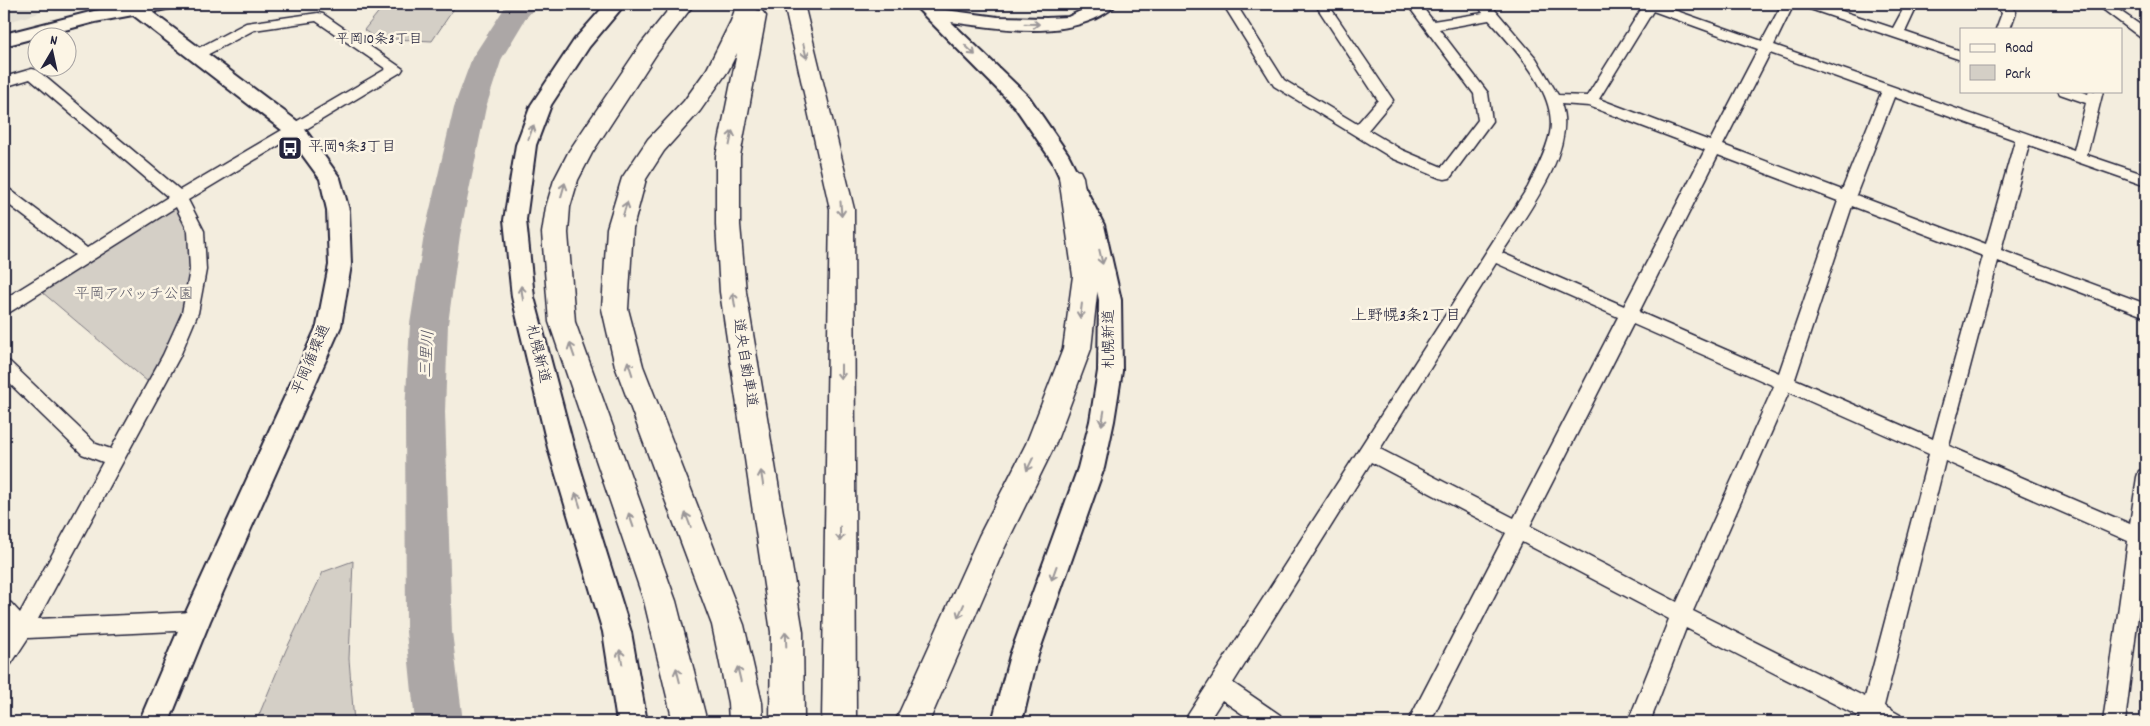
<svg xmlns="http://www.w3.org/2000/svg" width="2150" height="726" font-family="Dekko,'Klee One',sans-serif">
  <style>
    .built { fill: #e3ded2 }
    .green { fill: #d4cfc6; stroke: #7b7880 }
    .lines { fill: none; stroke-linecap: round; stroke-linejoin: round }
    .river { fill: #aca7a6; fill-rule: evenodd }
    .street-casing { stroke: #22223b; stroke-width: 3 }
    .secondary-casing { stroke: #22223b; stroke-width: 4 }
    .highway-casing { stroke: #22223b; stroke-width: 3 }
    .street { fill: #fcf5e5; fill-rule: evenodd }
    .secondary { fill: #fcf5e5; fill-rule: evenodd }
    .highway { fill: #fcf5e5; fill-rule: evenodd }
    .oneway { stroke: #9a9698 }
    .labels { text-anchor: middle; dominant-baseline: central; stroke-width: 5; stroke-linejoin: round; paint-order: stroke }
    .far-neighbourhood-label { font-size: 14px; fill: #22223b; stroke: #fcf5e5 }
    .poi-label { font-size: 15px; fill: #22223b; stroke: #fcf5e5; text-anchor: start }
    .park-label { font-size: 15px; fill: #575665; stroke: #fcf5e5 }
    .street-label { font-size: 15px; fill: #22223b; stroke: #fcf5e5 }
    .neighbourhood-label { font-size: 16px; fill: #22223b; stroke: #fcf5e5 }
    .water-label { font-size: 16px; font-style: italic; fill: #525160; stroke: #fcf5e5 }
  </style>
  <rect width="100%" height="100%" fill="#f3edde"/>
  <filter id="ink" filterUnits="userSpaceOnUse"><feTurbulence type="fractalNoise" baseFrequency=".02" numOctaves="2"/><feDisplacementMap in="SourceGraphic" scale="10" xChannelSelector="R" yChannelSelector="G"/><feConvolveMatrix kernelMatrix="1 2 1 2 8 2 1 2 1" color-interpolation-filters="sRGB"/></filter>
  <g filter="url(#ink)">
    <polygon class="built" points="4,4 47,4 36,14 4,23"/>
    <g class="green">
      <polygon points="385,4 457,4 432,41 375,38 364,30"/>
      <polygon points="179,198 196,231 190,313 154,387 36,287"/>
      <polygon points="353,561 349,659 354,722 256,722 286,650 323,572"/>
    </g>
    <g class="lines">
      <polygon class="river" points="507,4 538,4 526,18 502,58 486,107 460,235 448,324 445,412 452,632 463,722 415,722 406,632 405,412 410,324 424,235 454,107 472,58"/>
      <g class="street-casing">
        <g id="street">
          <path d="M 1223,4 L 1236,4 L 1284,80 L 1357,124 L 1378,100 L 1315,4 L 1328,4 L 1393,100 L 1368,130 L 1402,150 L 1442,167 L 1478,120 L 1474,94 L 1407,4 L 1420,4 L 1433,21 L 1483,13 L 1477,4 L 1490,4 L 1536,58 L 1558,95 L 1587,96 L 1642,8 L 1639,4 L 1657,4 L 1762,41 L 1782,4 L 1794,4 L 1774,45 L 2074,150 L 2086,103 L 2060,94 L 2058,91 L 2081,91 L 2088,94 L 2089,91 L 2103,91 L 2087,155 L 2146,175 L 2146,186 L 2029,145 L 2001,250 L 2146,304 L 2146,317 L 1998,261 L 1949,446 L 2130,524 L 2137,477 L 2139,471 L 2146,469 L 2146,550 L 2125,722 L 2103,722 L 2128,541 L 1945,461 L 1884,706 L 1900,715 L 1903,722 L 1858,722 L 1860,717 L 1686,628 L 1650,722 L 1628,722 L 1669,619 L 1522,542 L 1430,722 L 1408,722 L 1506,533 L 1371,462 L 1233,683 L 1280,715 L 1283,722 L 1254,722 L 1222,700 L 1208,722 L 1185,722 L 1188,715 L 1528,187 C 1536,170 1546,152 1550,133 C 1558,93 1513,47 1489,20 L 1439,29 L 1488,93 L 1492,121 L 1450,178 L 1445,179 L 1440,178 L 1392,158 L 1274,86 ZM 1653,11 L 1758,49 L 1710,141 L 1599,99 ZM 1770,53 L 1881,93 L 1842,190 L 1723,145 ZM 1894,97 L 2015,140 L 1986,244 L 1856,195 ZM 1561,104 L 1589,106 L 1705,150 L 1624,306 L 1502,253 C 1525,216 1578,149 1561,104 ZM 1718,155 L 1838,201 L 1779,373 L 1639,312 ZM 1852,206 L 1983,256 L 1933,439 L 1795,379 ZM 1496,263 L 1618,317 L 1514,518 L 1380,449 ZM 1633,324 L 1774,386 L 1677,602 L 1530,526 ZM 1789,392 L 1929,454 L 1865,697 L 1693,611 Z"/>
          <polygon points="1802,4 1821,4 1893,28 1906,4 1918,4 1905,32 1961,51 1961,60 1804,7"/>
          <path d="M 1993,4 C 2003,4 2009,3 2016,12 L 2010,29 L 1996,29 L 2002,13 Z"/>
          <polygon points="2096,4 2110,4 2146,29 2146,39 2141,38"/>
          <polygon points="318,13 323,14 403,69 401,72 188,200 204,231 206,270 198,313 180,356 38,619 196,612 203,614 206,621 203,628 196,630 28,638 11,664 4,667 4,639 10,630 4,624 4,601 11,603 20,613 103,462 82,454 4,378 4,360 10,362 96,444 111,449 163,355 182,313 190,270 188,231 176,207 10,312 4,313 4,299 75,255 4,201 4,188 9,189 87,248 168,197 30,79 4,87 4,77 32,69 37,70 180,190 386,69 316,21 254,30 201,58 191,58 189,55 191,52 246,23"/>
        </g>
      </g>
      <g class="secondary-casing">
        <g id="secondary">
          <polygon points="121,4 174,4 171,8 152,12 301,124 340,178 349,210 351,265 341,326 210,621 169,722 139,722 186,612 317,326 329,265 327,210 320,179 287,134 133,15 95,22 4,46 4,34 94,11 123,6"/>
          <polygon points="606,4 625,4 589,47 551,105 536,145 526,220 534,297 574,448 631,632 647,722 617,722 603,632 548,448 512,297 504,220 516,145 531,105 575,39"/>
          <path d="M 913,4 L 932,4 L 938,9 L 998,17 L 1046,18 L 1068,17 L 1095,4 L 1116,4 C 1111,11 1102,15 1094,19 C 1050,38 997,28 951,22 L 1029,97 L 1068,154 L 1104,225 L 1121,300 L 1122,371 L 1114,421 L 1104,468 L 1038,655 L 1022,722 L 992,722 L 1010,655 L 1078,468 L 1090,421 L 1098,371 L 1099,300 L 1082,225 L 1052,161 L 1015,107 Z"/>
        </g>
      </g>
      <g class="highway-casing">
        <g id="highway">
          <polygon points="673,4 694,4 657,53 592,153 578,180 570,207 568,233 575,322 676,601 707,722 673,722 644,601 549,322 542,233 546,207 554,180 569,151 641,44"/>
          <polygon points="737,4 757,4 756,10 762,11 766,16 740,156 740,225 746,292 803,632 804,722 770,722 771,632 720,292 716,225 716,156 737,53 728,71 700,111 664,151 646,179 633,228 628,309 643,366 744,625 762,703 763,722 729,722 728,703 712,625 615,366 602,309 607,228 622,178 648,139 684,101 707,69 731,21"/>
          <polygon points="784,4 804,4 854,209 856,722 822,722 830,209"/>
          <polygon points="1071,169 1080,171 1083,177 1099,276 1091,349 1055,445 1004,549 929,722 895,722 979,536 1026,444 1063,349 1073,276 1059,177 1062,171"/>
        </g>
      </g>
      <use href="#street" class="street"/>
      <use href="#secondary" class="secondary"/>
      <use href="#highway" class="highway"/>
    </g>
    <defs><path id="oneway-shaft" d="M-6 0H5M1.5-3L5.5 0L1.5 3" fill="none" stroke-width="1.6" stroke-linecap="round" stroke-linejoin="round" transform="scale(1.25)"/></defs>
    <g class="oneway">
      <use href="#oneway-shaft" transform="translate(1032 24) rotate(1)"/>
      <use href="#oneway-shaft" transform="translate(970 50) rotate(44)"/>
      <use href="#oneway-shaft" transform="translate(805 51) rotate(77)"/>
      <use href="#oneway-shaft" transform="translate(531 132) rotate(-70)"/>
      <use href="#oneway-shaft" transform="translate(731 138) rotate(-79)"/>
      <use href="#oneway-shaft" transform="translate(563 190) rotate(-74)"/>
      <use href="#oneway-shaft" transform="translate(625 209) rotate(-73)"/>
      <use href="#oneway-shaft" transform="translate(841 209) rotate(86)"/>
      <use href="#oneway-shaft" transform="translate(1101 257) rotate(77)"/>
      <use href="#oneway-shaft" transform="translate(522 293) rotate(-98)"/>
      <use href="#oneway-shaft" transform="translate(734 300) rotate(-99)"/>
      <use href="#oneway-shaft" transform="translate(1081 311) rotate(97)"/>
      <use href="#oneway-shaft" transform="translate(572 350) rotate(-109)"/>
      <use href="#oneway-shaft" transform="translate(630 368) rotate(-108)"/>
      <use href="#oneway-shaft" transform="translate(841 372) rotate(90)"/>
      <use href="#oneway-shaft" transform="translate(1103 418) rotate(100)"/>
      <use href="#oneway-shaft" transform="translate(1030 464) rotate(116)"/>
      <use href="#oneway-shaft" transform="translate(762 478) rotate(-99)"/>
      <use href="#oneway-shaft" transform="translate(578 500) rotate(-108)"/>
      <use href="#oneway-shaft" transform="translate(631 520) rotate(-109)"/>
      <use href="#oneway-shaft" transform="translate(688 520) rotate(-111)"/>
      <use href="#oneway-shaft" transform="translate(840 534) rotate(90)"/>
      <use href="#oneway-shaft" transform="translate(1054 573) rotate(110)"/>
      <use href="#oneway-shaft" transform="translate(961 611) rotate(114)"/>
      <use href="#oneway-shaft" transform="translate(786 639) rotate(-92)"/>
      <use href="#oneway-shaft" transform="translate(621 657) rotate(-100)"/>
      <use href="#oneway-shaft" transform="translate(739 674) rotate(-103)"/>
      <use href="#oneway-shaft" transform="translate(678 675) rotate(-104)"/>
    </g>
  </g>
  <defs>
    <g id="bus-square" transform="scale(1.25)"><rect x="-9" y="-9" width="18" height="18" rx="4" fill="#22223b" stroke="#fcf5e5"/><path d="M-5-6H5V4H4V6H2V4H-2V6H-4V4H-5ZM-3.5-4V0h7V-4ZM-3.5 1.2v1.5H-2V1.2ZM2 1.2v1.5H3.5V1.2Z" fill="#fff"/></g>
  </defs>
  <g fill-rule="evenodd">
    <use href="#bus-square" x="290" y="148"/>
  </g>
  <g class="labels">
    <g class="far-neighbourhood-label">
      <text x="379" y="40">平岡10条3丁目</text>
    </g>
    <g class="poi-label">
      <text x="308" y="148">平岡9条3丁目</text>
    </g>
    <g class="park-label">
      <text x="134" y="295">平岡アパッチ公園</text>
    </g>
    <g class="street-label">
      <text transform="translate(1110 339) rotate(-90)">札幌新道</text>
      <text transform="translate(537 354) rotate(76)">札幌新道</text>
      <text transform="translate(312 360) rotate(-67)">平岡循環通</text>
      <text transform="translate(744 363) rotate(81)">道央自動車道</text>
    </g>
    <g class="neighbourhood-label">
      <text x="1406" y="316">上野幌3条2丁目</text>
    </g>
    <g class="water-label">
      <text transform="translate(428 354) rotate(-87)">三里川</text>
    </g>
  </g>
  <rect width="2150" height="726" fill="none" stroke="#fcf5e5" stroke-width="20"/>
  <rect x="10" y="10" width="2130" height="706" fill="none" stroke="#22223b" stroke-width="2" filter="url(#ink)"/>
  <rect x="1960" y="28" width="162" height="65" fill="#fcf5e5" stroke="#a5a1a1"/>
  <rect x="1970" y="44" width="25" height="8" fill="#fcf5e5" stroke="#a5a1a1"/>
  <text x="2005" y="52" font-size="15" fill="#22223b">Road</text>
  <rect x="1970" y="65" width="25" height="15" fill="#d4cfc6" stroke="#a5a1a1"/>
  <text x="2005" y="78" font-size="15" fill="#22223b">Park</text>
  <g transform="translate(52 52) rotate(9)"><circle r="24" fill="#fcf5e5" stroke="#a5a1a1"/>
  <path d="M0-4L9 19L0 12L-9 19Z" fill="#22223b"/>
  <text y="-8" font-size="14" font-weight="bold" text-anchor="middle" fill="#22223b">N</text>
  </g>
</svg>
